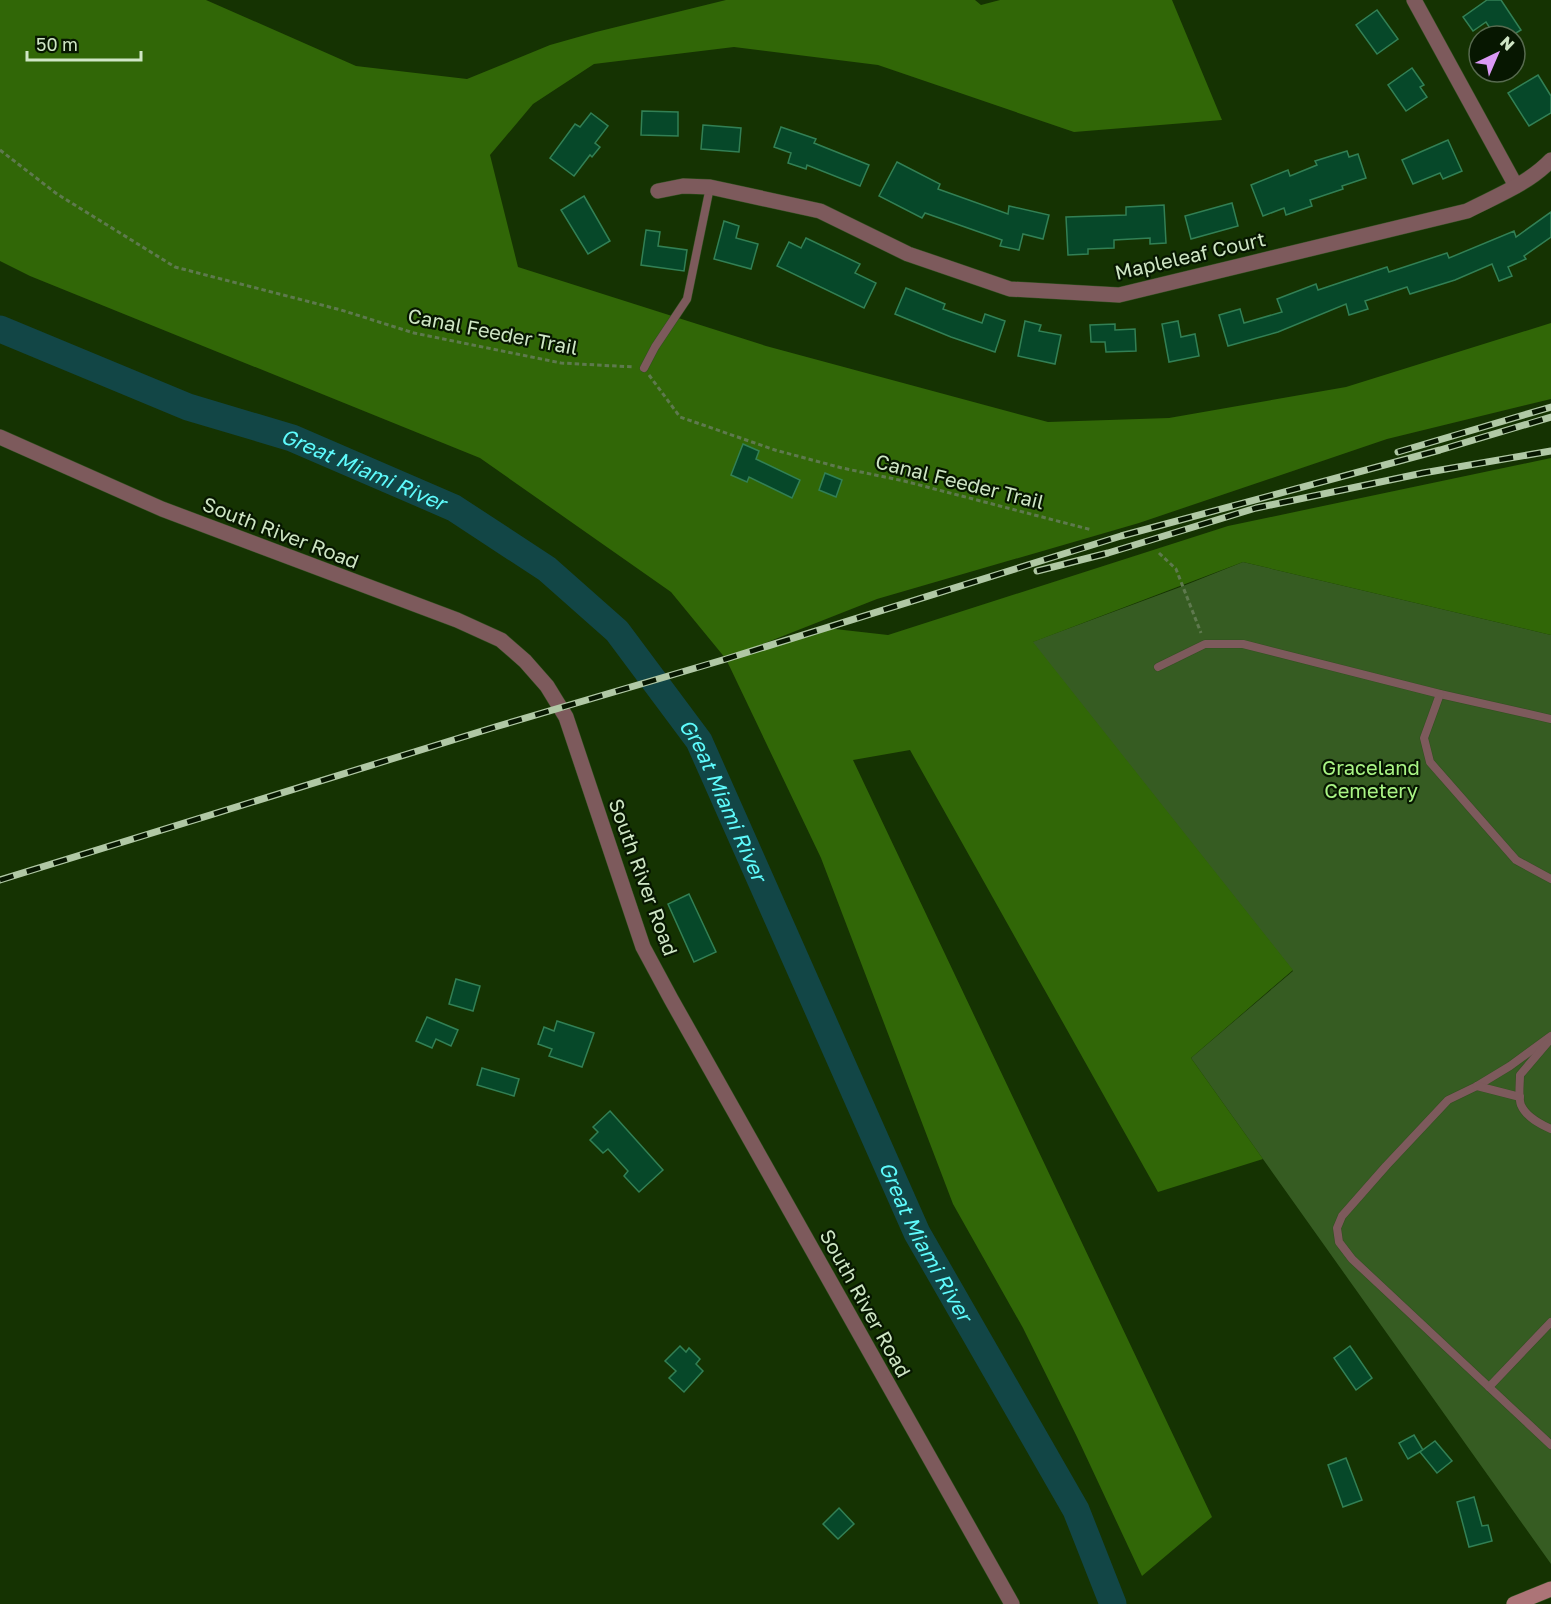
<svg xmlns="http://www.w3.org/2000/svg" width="1551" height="1604" font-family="'Golos Text',sans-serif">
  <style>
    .green { fill: #365c22 }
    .forest { fill: #316707 }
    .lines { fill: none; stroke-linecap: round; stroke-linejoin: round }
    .river { stroke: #124646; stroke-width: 27 }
    .building { fill: #064829; stroke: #328055; stroke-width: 1.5 }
    .service-casing { stroke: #335021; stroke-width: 9 }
    .minor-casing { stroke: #335021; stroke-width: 16 }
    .tertiary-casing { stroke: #335021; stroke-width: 16 }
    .secondary-casing { stroke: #335021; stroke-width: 16 }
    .path { stroke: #5e794e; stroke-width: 3; stroke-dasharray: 4.5 3; stroke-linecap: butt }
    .service { stroke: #7d5a5c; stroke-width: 8 }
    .minor { stroke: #7d5a5c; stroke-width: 15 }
    .tertiary { stroke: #7d5a5c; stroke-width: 15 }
    .secondary { stroke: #ac7477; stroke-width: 15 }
    .rail-casing { stroke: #b0c8a5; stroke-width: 7 }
    .rail { stroke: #071701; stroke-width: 4.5; stroke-dasharray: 14; stroke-linecap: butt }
    .labels { text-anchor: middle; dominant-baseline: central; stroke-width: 4.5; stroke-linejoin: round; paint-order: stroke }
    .street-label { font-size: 20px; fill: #cfe6c5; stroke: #071701 }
    .park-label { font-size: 20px; fill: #aaf585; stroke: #071701 }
    .water-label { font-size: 21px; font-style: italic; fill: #5efafc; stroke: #071701 }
  </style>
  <rect width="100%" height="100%" fill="#153302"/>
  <polygon class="green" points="1243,562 1551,635 1551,1564 1191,1058 1293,971 1032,642 1183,586"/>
  <polygon class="forest" points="0,0 206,0 356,66 467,79 550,45 596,32 726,0 975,0 981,5 1000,0 1172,0 1222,120 1074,132 878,65 734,47 594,64 533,104 490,155 518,267 766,346 1048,422 1169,418 1346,387 1551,323 1551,399 1387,439 1139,523 877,599 737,654 826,628 888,635 1228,526 1551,458 1551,635 1243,562 1033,642 1293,970 1191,1058 1263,1159 1158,1192 910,750 853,760 1212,1517 1142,1576 1077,1437 1023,1328 953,1204 821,858 726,659 671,592 480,458 30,276 0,261"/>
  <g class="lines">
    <path class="river" id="s1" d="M 0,329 L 188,407 L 292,438 L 454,508 L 547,569 L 617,631 L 699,741 L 917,1233 L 1076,1510 L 1113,1604"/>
  </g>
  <g class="building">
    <polygon points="1487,0 1501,0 1521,30 1511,36 1495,36 1486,22 1473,31 1463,17"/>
    <polygon points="1377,10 1398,39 1377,54 1356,25"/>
    <polygon points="1412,68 1424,85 1420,87 1427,97 1406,111 1388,85"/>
    <polygon points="1538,75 1551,96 1551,113 1529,126 1508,93"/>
    <polygon points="642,111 678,112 678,136 641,135"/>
    <polygon points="591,113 608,126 595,143 600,147 592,157 590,155 574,176 550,158 575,124 580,127"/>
    <polygon points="703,125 741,128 739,152 701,149"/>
    <polygon points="781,127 816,139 814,143 869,165 860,186 807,165 806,169 788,163 791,153 774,147"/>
    <polygon points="1448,140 1462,171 1443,179 1440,173 1413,184 1402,160"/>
    <polygon points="1347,151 1349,157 1358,154 1366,178 1342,186 1343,189 1310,200 1312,206 1286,215 1284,208 1263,216 1251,185 1288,170 1290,176 1317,165 1315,161"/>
    <polygon points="897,162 940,184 938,189 1008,214 1009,206 1049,215 1043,239 1023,234 1019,250 1000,246 1002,240 925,213 922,218 879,196"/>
    <polygon points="584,196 610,241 588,254 561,210"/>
    <polygon points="1232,203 1238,226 1191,239 1185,216"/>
    <polygon points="1164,205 1166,243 1150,244 1150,238 1114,240 1114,248 1088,249 1088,254 1068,255 1066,217 1126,215 1126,207"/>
    <polygon points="1551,212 1551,237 1524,256 1526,259 1508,267 1512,276 1499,281 1492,264 1455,280 1410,294 1407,287 1365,301 1368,309 1349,315 1346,304 1278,332 1228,346 1219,315 1240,309 1244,323 1282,312 1277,299 1316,284 1318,290 1387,267 1389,272 1447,253 1449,258 1514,231 1516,237"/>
    <polygon points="724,221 739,226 736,238 758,244 751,269 714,259"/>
    <polygon points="646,230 660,232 658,246 687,250 684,271 641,265"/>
    <polygon points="806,238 860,264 855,273 876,283 864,308 777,266 789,242 801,248"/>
    <polygon points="906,288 945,304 943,309 982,323 985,314 1005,321 995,352 951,337 895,314"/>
    <polygon points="1025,321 1041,325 1039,331 1061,335 1055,364 1018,356"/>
    <polygon points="1178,321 1181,337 1195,334 1199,356 1169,362 1162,324"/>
    <polygon points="1115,324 1115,330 1135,329 1136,351 1106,352 1105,342 1091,342 1090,325"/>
    <polygon points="743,444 759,451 756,459 800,480 792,498 749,477 747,482 731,475"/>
    <polygon points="825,473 842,480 836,497 819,490"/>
    <polygon points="689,894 716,952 694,962 668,904"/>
    <polygon points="456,979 480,986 473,1011 449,1004"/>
    <polygon points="427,1017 458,1030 451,1046 436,1039 432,1048 416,1041"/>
    <polygon points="557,1021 594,1033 582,1067 549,1056 552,1049 538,1044 544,1027 554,1031"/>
    <polygon points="482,1068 519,1079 514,1096 477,1085"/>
    <polygon points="610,1111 663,1170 639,1192 624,1176 628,1171 608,1149 603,1153 590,1140 598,1132 593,1127"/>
    <polygon points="680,1346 686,1352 689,1348 700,1359 696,1364 703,1371 684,1392 669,1378 676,1371 665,1361"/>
    <polygon points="1350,1346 1372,1378 1356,1390 1334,1358"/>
    <polygon points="1414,1435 1423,1450 1408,1459 1399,1443"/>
    <polygon points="1435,1441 1452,1461 1437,1473 1420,1452"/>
    <polygon points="1346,1458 1362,1500 1343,1507 1328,1465"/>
    <polygon points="1474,1497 1482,1526 1488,1525 1492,1541 1469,1547 1457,1502"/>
    <polygon points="839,1508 854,1524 838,1539 823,1524"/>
  </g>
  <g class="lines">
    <g class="service-casing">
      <g id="service">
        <polyline points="644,368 655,347 687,299 710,187"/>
        <polyline points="1158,667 1205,644 1243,644 1440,694 1551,719"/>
        <polyline points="1440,694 1424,738 1430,762 1516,860 1551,879"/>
        <polyline points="1551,1036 1510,1066 1477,1086 1448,1100 1386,1166 1342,1216 1337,1228 1339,1242 1352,1259 1551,1445"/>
        <path d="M 1548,1042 L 1520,1075 C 1520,1084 1518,1097 1521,1105 C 1526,1117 1540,1124 1551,1129"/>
        <polyline points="1477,1086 1520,1097"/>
        <polyline points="1489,1387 1551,1322"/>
      </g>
    </g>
    <g class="minor-casing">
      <g id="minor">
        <polyline points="1414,0 1516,186"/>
        <path d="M 658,191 L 683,186 L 710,187 L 820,211 L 908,254 L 1010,289 L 1119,295 L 1467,211 C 1496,196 1528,184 1551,160"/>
      </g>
    </g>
    <g class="tertiary-casing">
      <polyline id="tertiary" points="0,437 162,509 457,620 501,640 525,661 547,686 566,717 643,947 671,999 1012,1604"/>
    </g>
    <g class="secondary-casing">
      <polyline id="secondary" points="1514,1604 1551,1589"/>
    </g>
    <g class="path">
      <polyline points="0,150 57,194 175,267 341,310 414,333 561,363 634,367"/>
      <polyline points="649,375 680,417 775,450 842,468 904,481 1092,530"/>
      <polyline points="1159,553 1176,569 1201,633"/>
    </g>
    <use href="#service" class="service"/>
    <use href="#minor" class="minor"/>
    <use href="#tertiary" class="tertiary"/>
    <use href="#secondary" class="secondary"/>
    <g class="rail-casing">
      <g id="rail">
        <polyline points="1398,452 1551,407"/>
        <polyline points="1037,571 1108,553 1256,508 1423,473 1551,451"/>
        <polyline points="0,880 495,727 726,659 1121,536 1440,450 1551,417"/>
      </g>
    </g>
    <use href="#rail" class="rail"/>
  </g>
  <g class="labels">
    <g class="street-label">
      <text transform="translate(1190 255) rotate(-13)">Mapleleaf Court</text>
      <text transform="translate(493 331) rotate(11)">Canal Feeder Trail</text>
      <text transform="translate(960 481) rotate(14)">Canal Feeder Trail</text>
      <text transform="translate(281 532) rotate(21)">South River Road</text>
      <text transform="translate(644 877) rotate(70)">South River Road</text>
      <text transform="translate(866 1303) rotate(61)">South River Road</text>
    </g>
    <g class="park-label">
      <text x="1371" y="767">Graceland<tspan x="1371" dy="23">Cemetery</tspan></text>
    </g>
    <g class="water-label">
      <text stroke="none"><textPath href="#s1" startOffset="390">Great Miami River</textPath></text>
      <text stroke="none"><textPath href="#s1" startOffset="894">Great Miami River</textPath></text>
      <text stroke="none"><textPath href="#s1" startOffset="1380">Great Miami River</textPath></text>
    </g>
  </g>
  <g transform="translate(1497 54) rotate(44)"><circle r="28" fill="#071701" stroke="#576a4f" stroke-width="1.5"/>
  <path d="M0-4.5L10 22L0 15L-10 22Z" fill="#db99f5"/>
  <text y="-9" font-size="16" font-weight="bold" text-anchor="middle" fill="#cfe6c5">N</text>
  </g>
  <path d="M27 51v9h114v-9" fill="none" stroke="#cfe6c5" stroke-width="3"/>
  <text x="36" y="51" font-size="18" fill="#cfe6c5" stroke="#071701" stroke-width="4.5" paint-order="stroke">50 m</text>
</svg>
